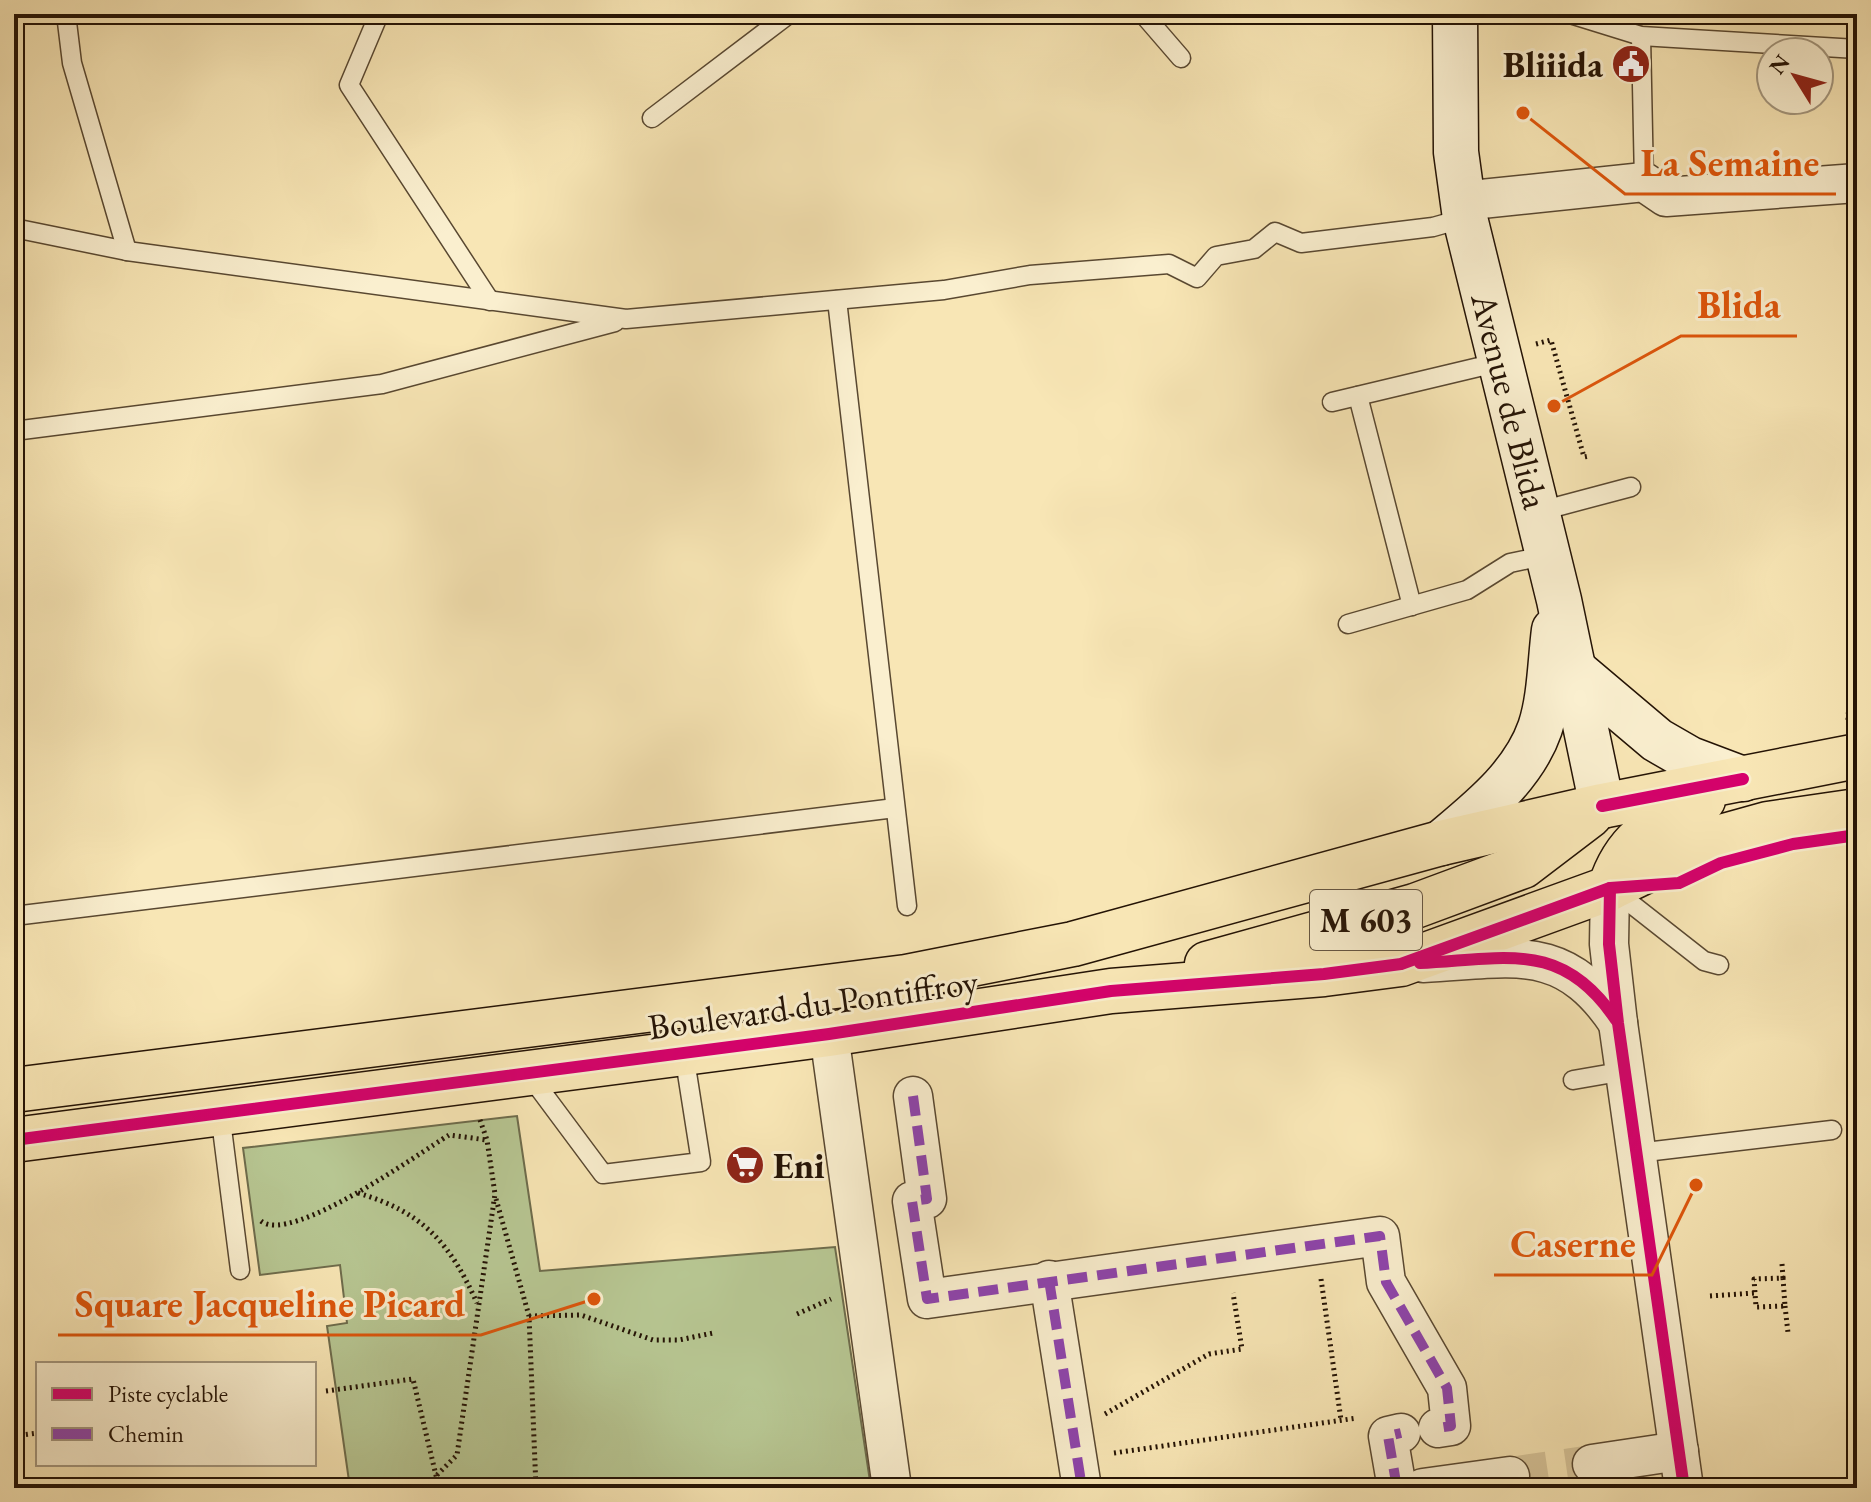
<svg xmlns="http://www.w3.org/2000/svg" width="1871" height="1502" font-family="'EB Garamond',serif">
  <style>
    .green { fill: #b7c692; stroke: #6e6c4c; stroke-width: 2 }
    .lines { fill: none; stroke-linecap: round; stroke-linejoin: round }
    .street-tunnel { stroke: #d8c69b; stroke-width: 38; stroke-dasharray: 38 19; stroke-linecap: butt }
    .lane-casing { stroke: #594831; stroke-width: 21 }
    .street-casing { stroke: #594831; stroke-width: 41 }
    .secondary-casing { stroke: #241305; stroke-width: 47 }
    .primary-casing { stroke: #241305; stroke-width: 47 }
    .path { stroke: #241305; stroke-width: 5; stroke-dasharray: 2 4; stroke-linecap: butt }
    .lane { stroke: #faefcf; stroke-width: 18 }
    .street { stroke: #faefcf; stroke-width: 38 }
    .secondary { stroke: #faefcf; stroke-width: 44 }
    .primary { stroke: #f8e6b5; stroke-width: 44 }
    .quiet { stroke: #8e44ad; stroke-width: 10; stroke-dasharray: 20 10; stroke-linecap: butt }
    .cycleway-casing { stroke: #faefcf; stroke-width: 17 }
    .cycleway { stroke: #d6006c; stroke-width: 12 }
    .labels { text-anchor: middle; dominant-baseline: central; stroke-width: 6; stroke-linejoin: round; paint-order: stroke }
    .shield { fill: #faefcf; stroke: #645542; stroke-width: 2 }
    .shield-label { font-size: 34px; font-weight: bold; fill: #241305 }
    .poi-label { font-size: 36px; font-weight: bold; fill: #241305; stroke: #faefcf; text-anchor: end }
    .street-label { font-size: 36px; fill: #241305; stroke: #faefcf }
    .leader { fill: none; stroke: #de560c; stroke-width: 3 }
    .callout-dot { fill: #de560c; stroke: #faefcf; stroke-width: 3 }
    .callout-label { font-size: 38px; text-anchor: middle; font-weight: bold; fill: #de560c; stroke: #faefcf; stroke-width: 6; stroke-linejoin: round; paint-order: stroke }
  </style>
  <rect width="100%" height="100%" fill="#f8e6b5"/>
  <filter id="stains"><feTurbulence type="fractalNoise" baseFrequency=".0025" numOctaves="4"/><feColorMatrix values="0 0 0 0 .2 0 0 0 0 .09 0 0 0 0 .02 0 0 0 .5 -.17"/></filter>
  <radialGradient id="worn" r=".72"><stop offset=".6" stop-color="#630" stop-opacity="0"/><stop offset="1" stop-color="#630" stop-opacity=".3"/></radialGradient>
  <polygon class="green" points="517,1116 540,1271 835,1247 871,1488 350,1488 327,1326 347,1323 340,1265 260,1275 243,1148"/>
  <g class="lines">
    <polyline class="street-tunnel" points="1510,1476 1592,1464"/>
    <g class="lane-casing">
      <g id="lane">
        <polyline points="66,14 72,63 127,251"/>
        <polyline points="379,14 349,85 490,301"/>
        <polyline points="1143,14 1181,58"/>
        <polyline points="1570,14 1641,36 1857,49"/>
        <polyline points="1641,36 1644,182"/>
        <polyline points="652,118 789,14"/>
        <polyline points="14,228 127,251 626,319 944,290 1030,275 1169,264 1197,278 1216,256 1254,249 1275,232 1301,243 1433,227 1465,218"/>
        <polyline points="837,300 907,906"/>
        <polyline points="1358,396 1412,606"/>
        <polyline points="1332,402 1500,362"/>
        <polyline points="14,431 382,384 615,322"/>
        <polyline points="1537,512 1631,487"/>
        <polyline points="1348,624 1467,590 1510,563 1548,555"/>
        <polyline points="1611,888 1704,961 1719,965"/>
        <polyline points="14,916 895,808"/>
        <polyline points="530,1076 603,1174 701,1162 684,1054"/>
        <polyline points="1573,1080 1625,1071"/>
        <polyline points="220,1113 240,1270"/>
        <polyline points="1637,1153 1832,1130"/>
      </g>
    </g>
    <g class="street-casing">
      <g id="street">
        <polyline points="1462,201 1644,182 1666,197 1857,183"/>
        <polyline points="1610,888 1609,944 1618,1023 1684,1488"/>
        <path d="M 1423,963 C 1511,959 1563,940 1618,1023"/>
        <polyline points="829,1034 892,1488"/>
        <polyline points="913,1096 927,1199 912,1201 927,1299 1380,1236 1386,1282 1447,1388 1451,1426 1438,1428"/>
        <polyline points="1049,1280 1082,1488"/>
        <polyline points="1592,1464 1679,1451"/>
        <polyline points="1397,1488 1388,1436 1401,1433"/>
        <polyline points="1423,1488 1510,1476"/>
      </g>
    </g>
    <g class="secondary-casing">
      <g id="secondary">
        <polyline points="1455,14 1456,152 1465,218 1559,600 1602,806"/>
        <polyline points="1573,669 1657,740 1690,759 1743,779"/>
        <path d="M 1441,843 C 1479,811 1523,777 1540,728 C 1550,698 1550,661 1554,630"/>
      </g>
    </g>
    <g class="primary-casing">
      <g id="primary">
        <path d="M 1610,888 C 1626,836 1658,824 1703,800"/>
        <polyline points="1207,964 1415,906 1523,866 1590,815"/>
        <polyline points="14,1090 906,977 1073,944 1441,843 1602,806 1857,756"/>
        <polyline points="14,1140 829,1034 1111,991 1324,974 1401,964 1610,888 1707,841 1768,824 1857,811"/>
      </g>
    </g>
    <g class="path">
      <polyline points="1536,344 1551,340 1584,457 1589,456"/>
      <polyline points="1848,720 1851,663 1857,663"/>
      <path d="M 358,1193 C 423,1212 450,1243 477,1303"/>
      <polyline points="496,1199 529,1316 536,1488"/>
      <path d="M 261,1221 C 291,1245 418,1154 449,1135 L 487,1140"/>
      <polyline points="1782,1264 1783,1278"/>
      <polygon points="1783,1278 1785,1306 1756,1307 1754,1279"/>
      <polyline points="1321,1279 1341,1420"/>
      <polyline points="1710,1296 1755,1293"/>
      <polyline points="1785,1306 1788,1333"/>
      <polyline points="797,1314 831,1299"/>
      <polyline points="529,1316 581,1315 653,1340 679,1340 713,1333"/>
      <polyline points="326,1391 413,1379 439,1488"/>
      <polyline points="1105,1414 1209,1354 1242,1349 1233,1293"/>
      <polyline points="14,1436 38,1433"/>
      <polyline points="1114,1453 1357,1418"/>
      <polyline points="437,1475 457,1455 495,1194 487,1140 479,1117"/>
    </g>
    <use href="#lane" class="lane"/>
    <use href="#street" class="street"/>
    <use href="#secondary" class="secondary"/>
    <use href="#primary" class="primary"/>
    <g class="quiet">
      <polyline points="913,1096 927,1199 912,1201 927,1299 1380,1236 1386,1282 1447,1388 1451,1426 1438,1428"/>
      <polyline points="1049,1280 1082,1488"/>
      <polyline points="1397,1488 1388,1436 1401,1433"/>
    </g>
    <g class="cycleway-casing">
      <g id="cycleway">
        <polyline points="1602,806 1743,779"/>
        <polyline points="1610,888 1609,944 1618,1023 1684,1488"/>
        <path d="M 1420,963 C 1505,959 1562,939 1616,1020"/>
        <polyline points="14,1140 829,1034 1111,991 1324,974 1401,964 1610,888 1679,883 1721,863 1793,844 1857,835"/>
      </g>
    </g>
    <use href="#cycleway" class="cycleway"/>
  </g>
  <defs>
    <g id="civic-disc" transform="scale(2)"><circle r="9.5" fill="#8f2418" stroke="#faefcf"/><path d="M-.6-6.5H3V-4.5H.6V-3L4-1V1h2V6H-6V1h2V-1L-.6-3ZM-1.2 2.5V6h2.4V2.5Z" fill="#fff"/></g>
    <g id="supermarket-disc" transform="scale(2)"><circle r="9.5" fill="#8f2418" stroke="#faefcf"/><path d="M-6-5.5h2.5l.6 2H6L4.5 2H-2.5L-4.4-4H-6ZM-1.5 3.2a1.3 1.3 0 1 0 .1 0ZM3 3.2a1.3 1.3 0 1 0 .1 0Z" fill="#fff"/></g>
  </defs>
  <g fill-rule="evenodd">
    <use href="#civic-disc" x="1631" y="64"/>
    <use href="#supermarket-disc" x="745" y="1165"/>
  </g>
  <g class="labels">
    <rect class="shield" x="1310" y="890" width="112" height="60" rx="6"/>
    <g class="shield-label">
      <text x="1366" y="920">M 603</text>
    </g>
    <g class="poi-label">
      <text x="1603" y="64">Bliiida</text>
      <text x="773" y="1165" text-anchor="start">Eni</text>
    </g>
    <g class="street-label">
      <text transform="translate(1510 401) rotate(76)">Avenue de Blida</text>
      <text transform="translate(813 1004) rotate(-8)">Boulevard du Pontiffroy</text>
    </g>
  </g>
  <path class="leader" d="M1523 113L1625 194H1836M1554 406L1681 336H1797M1696 1185L1652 1275H1494M594 1299L481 1335H58"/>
  <g class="callout-dot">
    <circle cx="1523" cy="113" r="8"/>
    <circle cx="1554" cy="406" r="8"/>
    <circle cx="1696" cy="1185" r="8"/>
    <circle cx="594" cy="1299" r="8"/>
  </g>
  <g class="callout-label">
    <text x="1730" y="176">La Semaine</text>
    <text x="1739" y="318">Blida</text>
    <text x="1573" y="1257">Caserne</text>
    <text x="270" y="1317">Square Jacqueline Picard</text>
  </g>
  <rect width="1871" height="1502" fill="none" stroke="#f8e6b5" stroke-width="48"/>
  <rect x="16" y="16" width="1839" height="1470" fill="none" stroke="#241305" stroke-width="4"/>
  <rect x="24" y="24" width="1823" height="1454" fill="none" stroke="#241305" stroke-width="2"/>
  <rect x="36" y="1362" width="280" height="104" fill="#faefcf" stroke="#a4977e" stroke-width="2"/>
  <rect x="52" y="1388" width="40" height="12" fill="#d6006c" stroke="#a4977e" stroke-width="2"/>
  <text x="108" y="1402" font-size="24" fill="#241305">Piste cyclable</text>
  <rect x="52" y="1428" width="40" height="12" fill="#8e44ad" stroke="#a4977e" stroke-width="2"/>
  <text x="108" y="1442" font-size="24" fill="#241305">Chemin</text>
  <g transform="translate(1795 76) rotate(307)"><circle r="38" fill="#faefcf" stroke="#a4977e" stroke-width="2"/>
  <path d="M0-6L14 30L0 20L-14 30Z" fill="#8f2418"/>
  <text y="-12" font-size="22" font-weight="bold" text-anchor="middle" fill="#241305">N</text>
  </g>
  <rect width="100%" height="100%" filter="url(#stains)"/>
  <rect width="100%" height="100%" fill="url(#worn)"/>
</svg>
